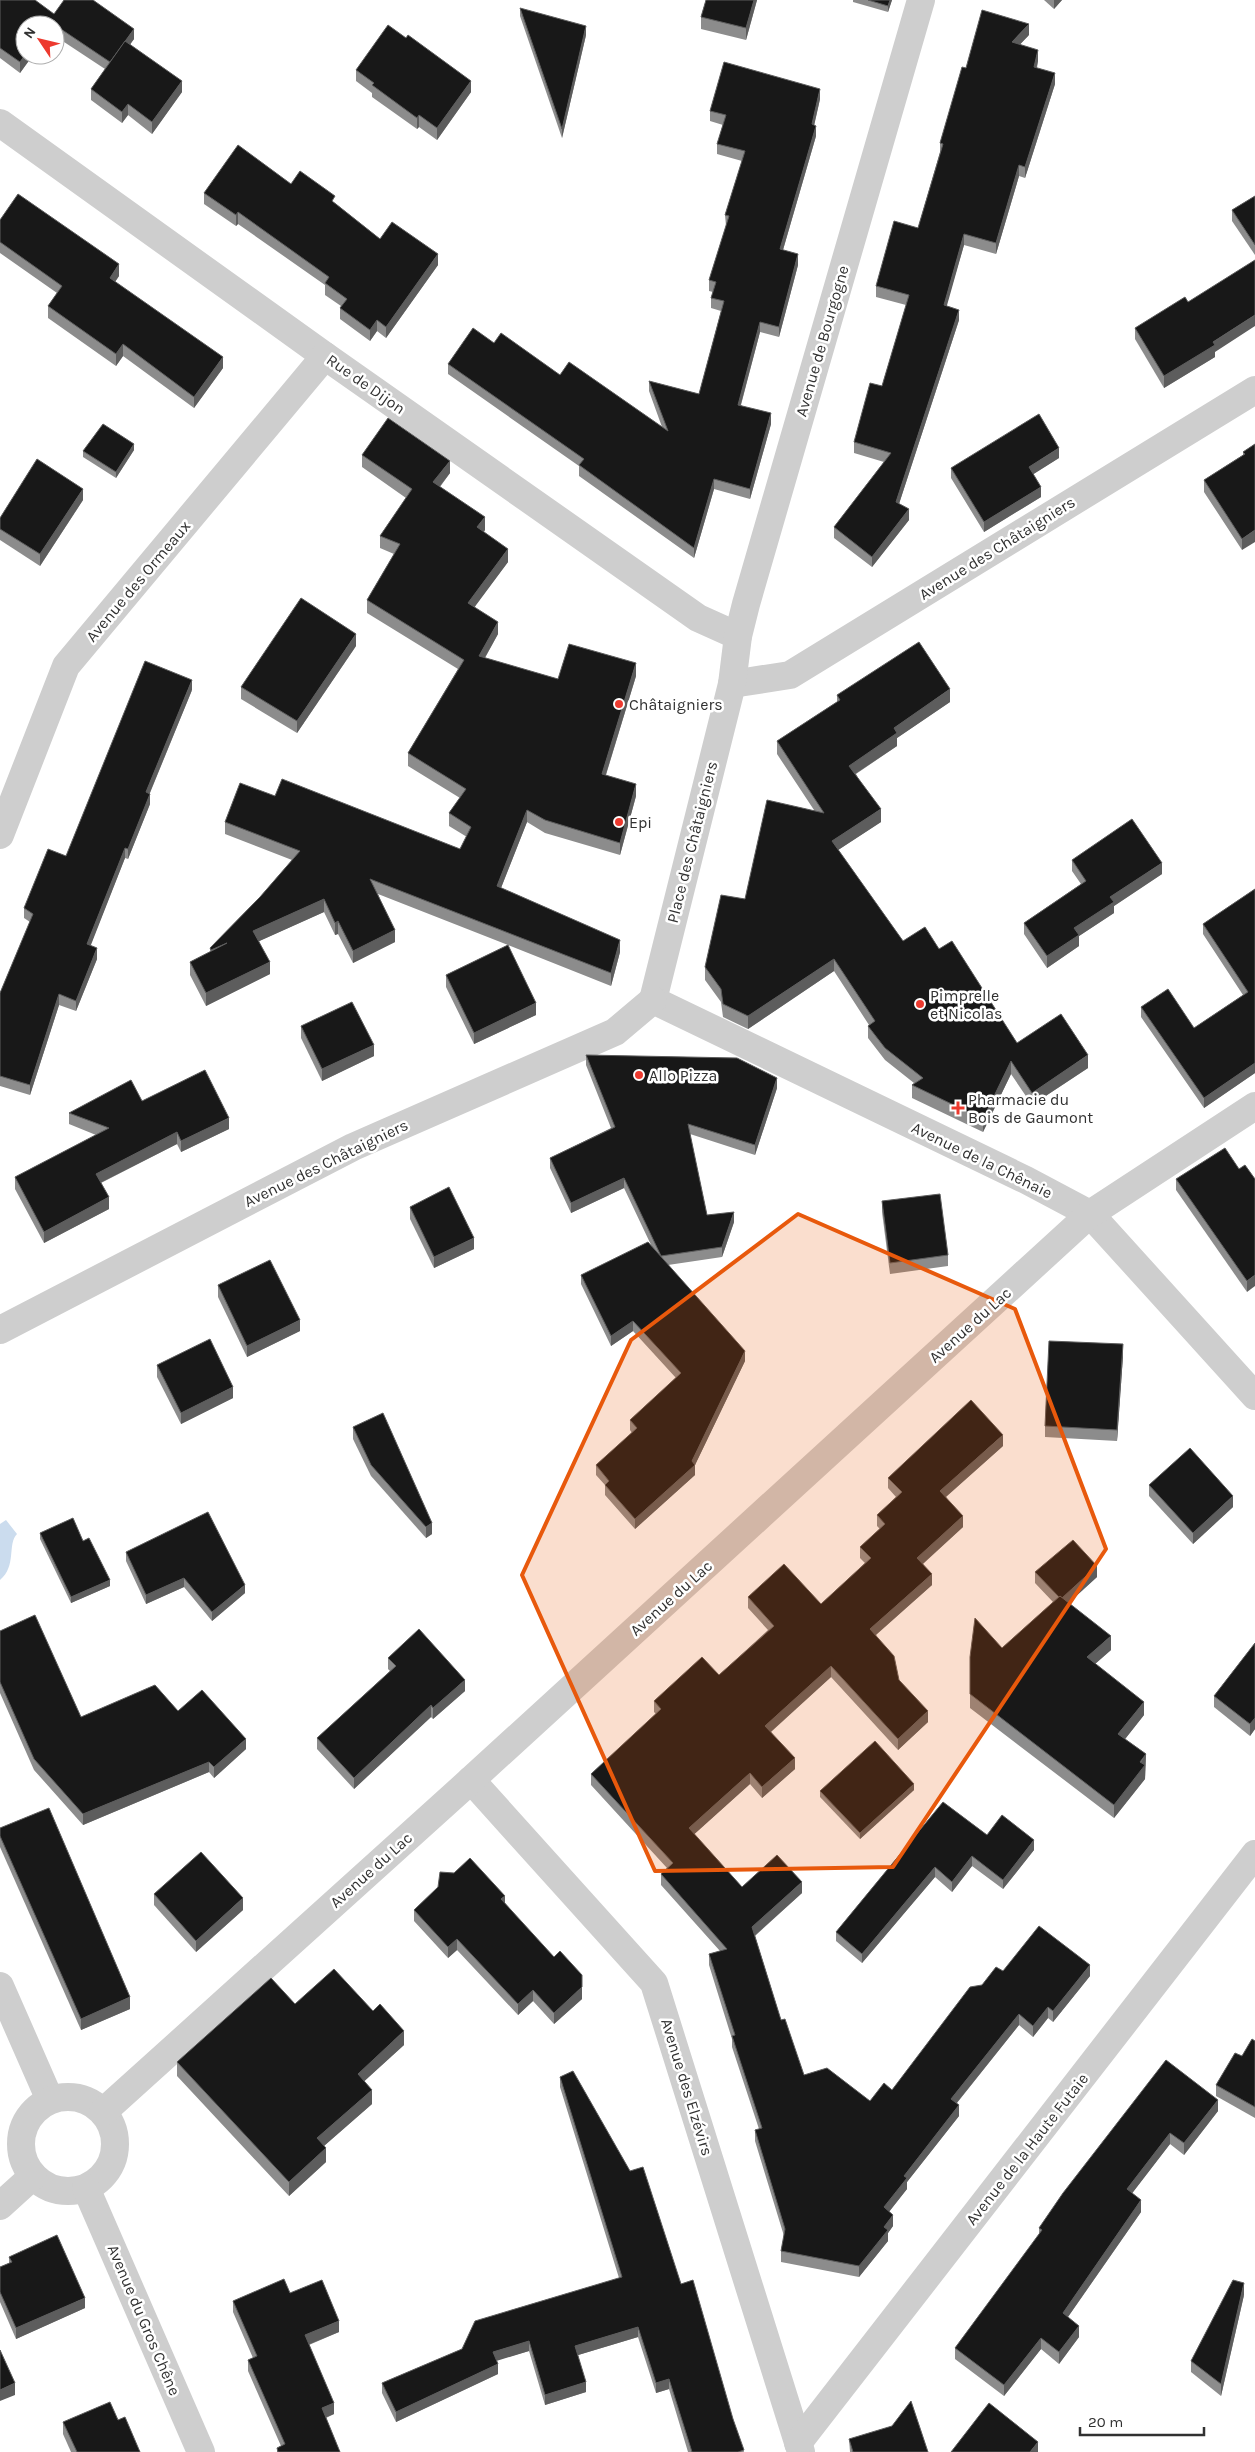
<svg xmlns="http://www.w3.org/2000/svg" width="1255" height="2452" font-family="Karla,sans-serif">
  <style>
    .water { fill: #cbdcee }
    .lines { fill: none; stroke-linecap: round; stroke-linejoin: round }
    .minor { stroke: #cecece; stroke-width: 28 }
    .wall { fill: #8c8c8c }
    .shaded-wall { fill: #5d5d5d }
    .building { fill: #181818; stroke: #5d5d5d }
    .marked { fill: #e8590c; fill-opacity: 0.2; stroke: #e8590c; stroke-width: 4; stroke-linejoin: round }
    .poi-dot { fill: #ed3a2f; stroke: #fff; stroke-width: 2 }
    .labels { text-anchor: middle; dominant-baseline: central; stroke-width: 5; stroke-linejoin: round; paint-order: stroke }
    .street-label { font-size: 16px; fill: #313131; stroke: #fff }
    .poi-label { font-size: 16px; fill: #313131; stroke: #fff; text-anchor: start }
  </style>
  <rect width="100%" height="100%" fill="#fff"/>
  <path class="water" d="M 6,1520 L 17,1534 C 7,1544 17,1566 0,1580 L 0,1524 Z"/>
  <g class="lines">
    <g class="minor">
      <polyline points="0,123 325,356 698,618 738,636"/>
      <polyline points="732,684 790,675 1255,390"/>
      <polyline points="0,835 66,666 325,356"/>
      <polyline points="653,1000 732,684 738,636 746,604 921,0"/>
      <polyline points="653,1000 1026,1180 1090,1214 1255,1396"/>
      <polyline points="0,1330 353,1147 615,1032 653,1000"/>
      <polyline points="471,1780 654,1983 801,2452"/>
      <polyline points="0,1986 50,2100"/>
      <circle cx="68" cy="2144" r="47"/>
      <polyline points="103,2112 471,1780 1090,1214 1255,1106"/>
      <polyline points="86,2188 201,2452"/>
      <polyline points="0,2206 33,2176"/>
      <polyline points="798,2443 1255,1854"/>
    </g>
  </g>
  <g class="wall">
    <polygon points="0,0 54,14 134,39 130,44 182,92 152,134 128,115 122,123 91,100 91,89 105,69 55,36 55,25 25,25 25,55 33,55 20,73 0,58"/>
    <polygon points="706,0 757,0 746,40 701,29 701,17"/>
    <polygon points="853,0 892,0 888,12 853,2"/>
    <polygon points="1044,0 1062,0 1054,9"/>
    <polygon points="520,8 586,35 562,138 520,16"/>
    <polygon points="1029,35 1020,44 1038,61 1037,68 1055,84 1025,178 1019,176 996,254 964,245 946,306 959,320 899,504 909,520 872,567 834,538 834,527 884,462 854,453 854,442 882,386 906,305 876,297 876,286 918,228 940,152 940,143 966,68"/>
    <polygon points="406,38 471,92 437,140 419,127 417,129 372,97 372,93 356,81 356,70"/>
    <polygon points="820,99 814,125 816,136 783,250 798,265 779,337 760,332 741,405 771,424 750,499 714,489 694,558 579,476 579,466 448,374 448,364 494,343 560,375 662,427 649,391 649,381 699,394 721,311 711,308 711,298 713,292 709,291 709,280 726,226 725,215 742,161 717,154 717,144 723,125 710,121 710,111"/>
    <polygon points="291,184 335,203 380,239 438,265 386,338 377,331 370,341 340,319 340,308 341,306 325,295 325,285 238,224 236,226 204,204 204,193"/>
    <polygon points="1255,196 1255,255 1232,221 1232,210"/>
    <polygon points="0,220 119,276 115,282 223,368 194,408 123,356 116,366 48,318 48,306 57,293 0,253"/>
    <polygon points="1135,328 1215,352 1215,357 1164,388 1135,339"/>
    <polygon points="1255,444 1242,550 1204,492 1204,480 1243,455 1243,452"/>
    <polygon points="134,450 116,478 83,457 83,451"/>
    <polygon points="362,455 450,473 440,487 485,530 484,532 508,562 474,607 498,634 485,658 558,679 636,676 606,775 636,796 620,855 545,833 527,822 501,888 620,952 611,986 508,945 536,1015 474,1044 446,987 446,975 508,945 378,894 395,942 353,963 338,934 335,935 324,912 259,941 270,974 206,1006 190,975 190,962 210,952 210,948 260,897 292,860 225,834 225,822 275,796 460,849 467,837 449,826 449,813 460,798 408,766 408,753 458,669 367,613 367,600 394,554 380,548 380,536 406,498 362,467"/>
    <polygon points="1059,458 1033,474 1041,497 984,532 951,478 951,468"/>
    <polygon points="83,500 40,566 0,540 0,518"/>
    <polygon points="356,646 297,733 241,699 241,687"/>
    <polygon points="192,690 150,793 150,804 128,859 125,858 90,946 97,959 76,1011 59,1005 30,1095 0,1086 0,993 30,922 24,918 24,908 66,856"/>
    <polygon points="837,695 950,702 897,738 897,746 856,774 881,822 838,850 903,941 939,949 1017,1043 1088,1068 1032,1105 1011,1074 983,1132 912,1098 912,1085 914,1083 885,1060 868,1038 868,1026 869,1025 834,971 748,1029 723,1017 721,1002 705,980 705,967 745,899 814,810 777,754 777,741 837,702"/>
    <polygon points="1072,860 1162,874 1114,906 1114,913 1079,936 1079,946 1047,968 1024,934 1024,923 1081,884 1072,871"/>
    <polygon points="1255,889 1255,1073 1204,1108 1141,1017 1141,1007 1194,1028 1243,995 1203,934 1203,924"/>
    <polygon points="301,1026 374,1056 322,1081 301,1038"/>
    <polygon points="586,1055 777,1088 755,1155 690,1134 707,1215 734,1222 722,1257 668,1265 745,1361 695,1465 695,1475 635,1529 605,1495 605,1485 596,1475 596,1465 632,1433 630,1430 630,1420 676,1378 633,1331 611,1346 581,1284 581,1275 652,1247 624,1188 571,1213 550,1168 550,1158 611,1128 586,1065"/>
    <polygon points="142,1101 229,1129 181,1152 177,1144 101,1183 109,1209 44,1243 15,1189 15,1177 96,1135 69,1124 69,1113"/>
    <polygon points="1176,1179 1255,1179 1247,1292 1176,1190"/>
    <polygon points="882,1201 948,1255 948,1266 890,1274 882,1212"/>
    <polygon points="410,1207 474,1249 434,1268 410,1219"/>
    <polygon points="218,1285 300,1331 247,1357 218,1297"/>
    <polygon points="1123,1356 1117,1441 1045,1437 1045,1426"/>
    <polygon points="157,1365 233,1398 181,1424 157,1377"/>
    <polygon points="353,1427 432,1534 426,1538 371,1476 353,1439"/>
    <polygon points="1003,1446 946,1497 963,1527 923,1564 932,1585 876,1635 899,1680 928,1722 898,1750 831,1677 771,1732 795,1769 762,1798 750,1784 694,1834 742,1887 802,1893 755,1936 781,2020 804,2075 870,2101 892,2090 982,1985 1003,1971 1090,1976 1053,2022 1048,2018 1033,2037 1019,2025 957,2103 959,2116 907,2182 907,2189 889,2212 893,2226 888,2233 888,2241 859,2277 781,2262 781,2251 784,2236 755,2141 755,2130 759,2129 732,2047 732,2039 709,1965 709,1954 720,1951 661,1885 661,1874 667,1868 591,1785 591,1774 656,1714 654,1712 654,1701 719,1675 768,1630 748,1608 748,1597 821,1604 865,1563 860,1558 860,1547 880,1529 877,1526 877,1515 896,1497 888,1488 888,1478"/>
    <polygon points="1149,1485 1233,1507 1193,1544 1149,1496"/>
    <polygon points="40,1533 110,1586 71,1603 40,1539"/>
    <polygon points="126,1552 245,1593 212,1621 184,1587 146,1604 126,1561"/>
    <polygon points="1035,1572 1097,1577 1068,1603 1111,1650 1095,1664 1144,1715 1125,1739 1146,1754 1145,1779 1114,1818 970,1708 970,1657 1002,1648 1053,1602 1035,1583"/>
    <polygon points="0,1631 81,1717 178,1711 246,1749 214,1778 209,1772 83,1825 34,1770 0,1693"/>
    <polygon points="1255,1643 1255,1729 1250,1736 1214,1707 1214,1696"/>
    <polygon points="388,1658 465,1691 433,1719 431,1717 354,1789 317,1749 317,1738 390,1671 388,1669"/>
    <polygon points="914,1790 860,1839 820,1797 820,1791"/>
    <polygon points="943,1802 987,1835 1034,1850 1003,1889 972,1866 952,1892 935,1877 862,1963 836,1941 836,1932"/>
    <polygon points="0,1828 130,2009 81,2030 0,1847"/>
    <polygon points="154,1894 243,1910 196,1952 154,1905"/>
    <polygon points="505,1903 582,1999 554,2024 533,2001 518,2015 457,1950 448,1958 414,1921 414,1910"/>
    <polygon points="295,2004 404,2045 364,2081 372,2104 324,2146 326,2162 289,2196 177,2076 177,2062"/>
    <polygon points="1255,2041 1255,2118 1216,2096 1216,2085"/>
    <polygon points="1166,2060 1218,2111 1184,2155 1170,2144 1132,2193 1141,2212 1068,2317 1079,2337 1059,2364 1041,2349 1004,2396 955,2359 955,2348 1039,2235 1039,2228"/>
    <polygon points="560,2077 681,2284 733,2419 744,2452 688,2452 669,2389 656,2393 638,2337 578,2355 586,2392 545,2405 529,2351 497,2360 498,2374 396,2422 382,2393 382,2383 462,2349 619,2278 560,2087"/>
    <polygon points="9,2257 85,2308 16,2339 0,2302 0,2267 9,2263"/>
    <polygon points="290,2293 339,2332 309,2345 334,2414 326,2418 340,2452 277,2452 277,2448 281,2446 248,2371 248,2360 253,2358 233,2312 233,2301"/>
    <polygon points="1244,2295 1221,2396 1191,2372 1191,2361"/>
    <polygon points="118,2420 140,2452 71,2452 63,2434 63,2422"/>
    <polygon points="849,2439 928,2452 850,2452"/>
  </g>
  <g class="shaded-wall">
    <polygon points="754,0 757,0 746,40 746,28"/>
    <polygon points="890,0 892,0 888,12 888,6"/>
    <polygon points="1054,0 1062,0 1054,9"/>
    <polygon points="1029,24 1029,35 1012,53 1012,42"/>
    <polygon points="586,26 586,35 562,138 562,129"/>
    <polygon points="134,29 134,39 110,73 110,62"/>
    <polygon points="1038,50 1038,61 1034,78 1034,67"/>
    <polygon points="25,55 33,55 20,73 20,62"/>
    <polygon points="1055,73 1055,84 1025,178 1025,167"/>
    <polygon points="182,81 182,92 152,134 152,122"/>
    <polygon points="471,81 471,92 437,140 437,128"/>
    <polygon points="820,89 820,99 812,135 812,124"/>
    <polygon points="128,104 128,115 122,123 122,112"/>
    <polygon points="419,115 419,127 417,129 417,118"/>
    <polygon points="816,126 816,136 780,260 780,249"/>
    <polygon points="1019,165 1019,176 996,254 996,243"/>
    <polygon points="238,212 238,224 236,226 236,215"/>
    <polygon points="964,234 964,245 944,316 944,305"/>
    <polygon points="438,254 438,265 386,338 386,327"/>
    <polygon points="798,254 798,265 779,337 779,327"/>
    <polygon points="119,264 119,276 110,289 110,278"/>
    <polygon points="959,310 959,320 896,513 896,502"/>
    <polygon points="1255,315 1255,326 1215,352 1215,357 1164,388 1164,376 1213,342"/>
    <polygon points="377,320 377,331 370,341 370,330"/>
    <polygon points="760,322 760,332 738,415 738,405"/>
    <polygon points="123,344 123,356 116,366 116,354"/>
    <polygon points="223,357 223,368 194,408 194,397"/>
    <polygon points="771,413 771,424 750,499 750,489"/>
    <polygon points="134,444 134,450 116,478 116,472"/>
    <polygon points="1059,448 1059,458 1029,477 1029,467"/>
    <polygon points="450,461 450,473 433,495 433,482"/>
    <polygon points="714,479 714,489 694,558 694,548"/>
    <polygon points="1041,487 1041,497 984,532 984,522"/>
    <polygon points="83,489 83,500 40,566 40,554"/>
    <polygon points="909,509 909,520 872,567 872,557"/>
    <polygon points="485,517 485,530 477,539 477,527"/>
    <polygon points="1255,530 1255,542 1242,550 1242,539"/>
    <polygon points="508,549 508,562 468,616 468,603"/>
    <polygon points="498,622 498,634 479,668 479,656"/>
    <polygon points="356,634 356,646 297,733 297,721"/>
    <polygon points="636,663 636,676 602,787 602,774"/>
    <polygon points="192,680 192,690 146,802 146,792"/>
    <polygon points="950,689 950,702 897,738 897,746 849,778 849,766 894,728"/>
    <polygon points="636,784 636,796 620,855 620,843"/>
    <polygon points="150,794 150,804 128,859 128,849"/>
    <polygon points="881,809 881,822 832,854 832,841"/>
    <polygon points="527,810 527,822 497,898 497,886"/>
    <polygon points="125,848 125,858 87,955 87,944"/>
    <polygon points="1162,863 1162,874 1114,906 1114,913 1079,936 1079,946 1047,968 1047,956 1074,928 1110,897"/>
    <polygon points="324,899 324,912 253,944 253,931"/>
    <polygon points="338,921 338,934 335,935 335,923"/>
    <polygon points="395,930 395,942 353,963 353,951"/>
    <polygon points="620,940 620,952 611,986 611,973"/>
    <polygon points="97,948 97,959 76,1011 76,1001"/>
    <polygon points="834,959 834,971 748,1029 748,1016"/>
    <polygon points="270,962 270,974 206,1006 206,993"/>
    <polygon points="59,994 59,1005 30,1095 30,1085"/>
    <polygon points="536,1003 536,1015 474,1044 474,1033"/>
    <polygon points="374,1045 374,1056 322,1081 322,1069"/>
    <polygon points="1088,1055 1088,1068 1032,1105 1032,1093"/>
    <polygon points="1011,1061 1011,1074 983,1132 983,1119"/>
    <polygon points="1255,1063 1255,1073 1204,1108 1204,1098"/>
    <polygon points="777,1078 777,1088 755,1155 755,1145"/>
    <polygon points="229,1118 229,1129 181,1152 181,1141"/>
    <polygon points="177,1132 177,1144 96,1185 96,1174"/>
    <polygon points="624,1178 624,1188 571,1213 571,1203"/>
    <polygon points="109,1197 109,1209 44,1243 44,1232"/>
    <polygon points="734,1212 734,1222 722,1257 722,1247"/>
    <polygon points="474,1238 474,1249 434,1268 434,1257"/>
    <polygon points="1255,1275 1255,1286 1247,1292 1247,1281"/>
    <polygon points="300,1320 300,1331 247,1357 247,1346"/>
    <polygon points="633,1321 633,1331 611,1346 611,1336"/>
    <polygon points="1123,1344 1123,1356 1117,1441 1117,1430"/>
    <polygon points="745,1351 745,1361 695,1465 695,1475 635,1529 635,1519 692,1461"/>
    <polygon points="233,1387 233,1398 181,1424 181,1413"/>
    <polygon points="1003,1435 1003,1446 940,1502 940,1491"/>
    <polygon points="1233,1496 1233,1507 1193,1544 1193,1533"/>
    <polygon points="963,1516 963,1527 917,1569 917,1558"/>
    <polygon points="432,1523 432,1534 426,1538 426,1527"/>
    <polygon points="1097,1566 1097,1577 1060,1611 1060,1599"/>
    <polygon points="932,1574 932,1585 870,1640 870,1629"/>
    <polygon points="184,1578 184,1587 146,1604 146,1595"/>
    <polygon points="110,1580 110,1586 71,1603 71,1597"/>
    <polygon points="245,1585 245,1593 212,1621 212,1612"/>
    <polygon points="1111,1636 1111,1650 1087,1671 1087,1657"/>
    <polygon points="831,1666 831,1677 765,1737 765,1726"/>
    <polygon points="465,1680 465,1691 433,1719 433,1708"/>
    <polygon points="1144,1702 1144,1715 1118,1748 1118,1734"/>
    <polygon points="431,1705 431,1717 354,1789 354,1778"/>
    <polygon points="928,1711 928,1722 898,1750 898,1739"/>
    <polygon points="1255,1718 1255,1729 1250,1736 1250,1724"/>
    <polygon points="246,1739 246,1749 214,1778 214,1767"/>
    <polygon points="1146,1754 1145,1779 1114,1818 1114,1805"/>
    <polygon points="795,1758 795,1769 762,1798 762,1787"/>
    <polygon points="209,1762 209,1772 83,1825 83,1814"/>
    <polygon points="750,1773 750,1784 689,1839 689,1828"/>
    <polygon points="914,1784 914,1790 860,1839 860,1833"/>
    <polygon points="1034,1840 1034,1850 1003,1889 1003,1880"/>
    <polygon points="972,1856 972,1866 952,1892 952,1882"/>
    <polygon points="935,1867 935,1877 862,1963 862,1954"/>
    <polygon points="802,1882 802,1893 752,1938 752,1927"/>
    <polygon points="505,1896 505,1907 501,1899"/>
    <polygon points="243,1898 243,1910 196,1952 196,1941"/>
    <polygon points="457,1939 457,1950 448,1958 448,1947"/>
    <polygon points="1090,1965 1090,1976 1053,2022 1053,2011"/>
    <polygon points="582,1987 582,1999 554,2024 554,2013"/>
    <polygon points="533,1990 533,2001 518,2015 518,2004"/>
    <polygon points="130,1997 130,2009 81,2030 81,2019"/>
    <polygon points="1048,2007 1048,2018 1033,2037 1033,2026"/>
    <polygon points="1019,2014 1019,2025 951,2110 951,2099"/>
    <polygon points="404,2031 404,2045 358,2087 358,2074"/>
    <polygon points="372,2090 372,2104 317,2152 317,2138"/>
    <polygon points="1218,2100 1218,2111 1184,2155 1184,2143"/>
    <polygon points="959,2105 959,2116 907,2182 907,2189 884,2218 884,2207 904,2176"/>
    <polygon points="1170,2133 1170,2144 1127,2200 1127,2189"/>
    <polygon points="326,2148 326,2162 289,2196 289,2182"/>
    <polygon points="1141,2200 1141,2212 1063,2324 1063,2313"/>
    <polygon points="893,2215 893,2226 888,2233 888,2241 859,2277 859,2266 884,2227"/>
    <polygon points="1244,2283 1244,2295 1221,2396 1221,2384"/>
    <polygon points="85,2298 85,2308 16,2339 16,2328"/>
    <polygon points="339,2321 339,2332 305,2346 305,2335"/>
    <polygon points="1079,2326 1079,2337 1059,2364 1059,2352"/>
    <polygon points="638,2327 638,2337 575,2356 575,2346"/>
    <polygon points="1041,2338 1041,2349 1004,2396 1004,2385"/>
    <polygon points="529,2341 529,2351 493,2362 493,2352"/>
    <polygon points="498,2364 498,2374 396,2422 396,2412"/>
    <polygon points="669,2379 669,2389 656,2393 656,2383"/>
    <polygon points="586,2382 586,2392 545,2405 545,2395"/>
    <polygon points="15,2383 15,2395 0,2401 0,2390"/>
    <polygon points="334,2403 334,2414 322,2419 322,2408"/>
    <polygon points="1038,2442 1038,2452 1030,2452"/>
  </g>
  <g class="building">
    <polygon points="0,0 35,0 54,14 64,0 93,0 134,29 110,62 49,21 47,25 25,25 25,55 20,62 0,48"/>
    <polygon points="706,0 754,0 746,28 701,17"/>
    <polygon points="868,0 890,0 888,6"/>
    <polygon points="520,8 586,26 562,129"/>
    <polygon points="982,10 1029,24 1012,42 1038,50 1034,67 1055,73 1025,167 1019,165 996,243 964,234 944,305 959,310 896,502 909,509 872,557 834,527 891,453 854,442 870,383 882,386 909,295 876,286 894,221 918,228 943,144 940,143 962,67 966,68"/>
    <polygon points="388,25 406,38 408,35 471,81 437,128 419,115 417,118 372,85 374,83 356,70"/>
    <polygon points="125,41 182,81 152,122 128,104 122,112 91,89"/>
    <polygon points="724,62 820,89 812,124 816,126 780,249 798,254 779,327 760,322 738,405 771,413 750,489 714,479 694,548 579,465 584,459 448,364 473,328 494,343 501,333 560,375 569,362 668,431 649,381 699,394 724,301 711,298 716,282 709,280 729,216 725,215 745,151 717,144 726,115 710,111"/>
    <polygon points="238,145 291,184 300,171 335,196 332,201 380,239 392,222 438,254 386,327 377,320 370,330 340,308 347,299 325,283 329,277 238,212 236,215 204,193"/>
    <polygon points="18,194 119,264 110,278 223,357 194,397 123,344 116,354 48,306 62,286 0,242 0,220"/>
    <polygon points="1255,196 1255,245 1232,210"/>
    <polygon points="1255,260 1255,315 1213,342 1215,345 1164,376 1135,328 1185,297 1188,302"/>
    <polygon points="1039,414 1059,448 1029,467 1041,487 984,522 951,468"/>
    <polygon points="388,418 450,461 433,482 485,517 477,527 508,549 468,603 498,622 479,656 558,679 569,644 636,663 602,774 636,784 620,843 545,820 527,810 497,886 620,940 611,973 370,879 395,930 353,951 338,921 335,923 324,899 253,931 270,962 206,993 190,962 227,943 211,950 210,948 260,897 300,851 225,822 240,783 275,796 282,779 460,849 471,827 449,813 466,789 408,753 464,660 367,600 400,544 380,536 412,489 362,455"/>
    <polygon points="103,424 134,444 116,472 83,451"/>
    <polygon points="1255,444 1255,530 1242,539 1204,480 1245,454 1243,452"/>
    <polygon points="37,459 83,489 40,554 0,529 0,518"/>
    <polygon points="301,598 356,634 297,721 241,687"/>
    <polygon points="919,642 950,689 894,728 897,733 849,766 881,809 832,841 903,941 925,927 939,949 952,941 1017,1043 1061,1014 1088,1055 1032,1093 1011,1061 983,1119 912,1085 923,1078 885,1048 868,1026 875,1021 834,959 748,1016 723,1004 721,989 705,967 721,895 745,899 767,800 824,813 777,741 840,700 837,695"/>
    <polygon points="145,661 192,680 146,792 150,794 128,849 125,848 87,944 97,948 76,1001 59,994 30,1085 0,1076 0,993 33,914 24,908 48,849 66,856"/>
    <polygon points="1132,819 1162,863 1110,897 1114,902 1074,928 1079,935 1047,956 1024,923 1086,881 1072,860"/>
    <polygon points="1255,889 1255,1063 1204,1098 1141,1007 1168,989 1194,1028 1248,992 1203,924"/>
    <polygon points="508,945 536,1003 474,1033 446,975"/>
    <polygon points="352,1002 374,1045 322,1069 301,1026"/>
    <polygon points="586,1055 737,1058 777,1078 755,1145 688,1124 707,1215 734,1212 722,1247 661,1256 624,1178 571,1203 550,1158 615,1127"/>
    <polygon points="205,1070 229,1118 181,1141 177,1132 96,1174 109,1197 44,1232 15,1177 109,1128 69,1113 131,1080 142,1101"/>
    <polygon points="1225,1148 1239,1169 1245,1165 1255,1179 1255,1275 1247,1281 1176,1179"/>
    <polygon points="449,1187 474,1238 434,1257 410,1207"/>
    <polygon points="940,1194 948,1255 890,1263 882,1201"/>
    <polygon points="648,1242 745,1351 692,1461 695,1465 635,1519 605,1485 609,1481 596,1465 637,1428 630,1420 681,1373 633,1321 611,1336 581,1275"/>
    <polygon points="270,1260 300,1320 247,1346 218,1285"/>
    <polygon points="210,1339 233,1387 181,1413 157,1365"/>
    <polygon points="1049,1341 1123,1344 1117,1430 1045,1426"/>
    <polygon points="971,1400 1003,1435 940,1491 963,1516 917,1558 932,1574 870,1629 894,1656 899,1680 928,1711 898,1739 831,1666 765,1726 795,1758 762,1787 750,1773 689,1828 742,1887 777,1855 802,1882 752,1927 781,2020 785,2019 804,2075 827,2068 870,2101 884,2083 892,2090 970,1987 982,1985 996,1967 1003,1971 1039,1926 1090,1965 1053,2011 1048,2007 1033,2026 1019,2014 951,2099 959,2105 904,2176 907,2178 884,2207 893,2215 884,2227 888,2230 859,2266 781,2251 785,2229 755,2130 762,2128 732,2036 735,2035 709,1954 727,1949 661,1874 673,1863 591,1774 661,1709 654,1701 702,1657 719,1675 774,1626 748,1597 784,1564 821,1604 871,1558 860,1547 885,1524 877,1515 902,1492 888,1478"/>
    <polygon points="383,1413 432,1523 426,1527 371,1465 353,1427"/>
    <polygon points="1190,1448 1233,1496 1193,1533 1149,1485"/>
    <polygon points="208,1512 245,1585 212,1612 184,1578 146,1595 126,1552"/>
    <polygon points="73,1518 83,1541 89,1538 110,1580 71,1597 40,1533"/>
    <polygon points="1073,1540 1097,1566 1062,1598 1060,1596 1059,1597 1035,1572"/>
    <polygon points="1060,1596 1111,1636 1087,1657 1144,1702 1118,1734 1146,1754 1140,1762 1145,1765 1114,1805 970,1694 970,1657 975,1618 1002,1648"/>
    <polygon points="35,1615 81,1717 155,1685 178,1711 202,1690 246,1739 214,1767 209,1762 83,1814 34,1759 0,1682 0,1631"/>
    <polygon points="419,1629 465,1680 433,1708 431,1705 354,1778 317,1738 396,1666 388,1658"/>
    <polygon points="1255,1643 1255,1718 1250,1724 1214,1696"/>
    <polygon points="875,1741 914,1784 860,1833 820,1791"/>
    <polygon points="943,1802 987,1835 1002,1815 1034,1840 1003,1880 972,1856 952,1882 935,1867 862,1954 836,1932"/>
    <polygon points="49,1808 130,1997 81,2019 0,1836 0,1828"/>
    <polygon points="201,1852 243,1898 196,1941 154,1894"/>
    <polygon points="470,1858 505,1896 501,1899 554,1957 560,1951 582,1975 582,1987 554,2013 533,1990 518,2004 457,1939 448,1947 414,1910 438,1887 440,1872 454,1873"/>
    <polygon points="334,1969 373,2011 380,2004 404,2031 358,2074 372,2090 317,2138 326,2148 289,2182 177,2062 271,1978 295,2004"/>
    <polygon points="1252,2039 1255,2041 1255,2107 1216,2085 1235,2053 1242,2056"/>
    <polygon points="1166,2060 1218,2100 1184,2143 1170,2133 1127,2189 1141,2200 1063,2313 1079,2326 1059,2352 1041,2338 1004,2385 955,2348 1042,2230 1039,2228 1063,2193"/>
    <polygon points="573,2071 630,2171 643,2167 681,2284 693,2280 733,2419 744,2450 738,2452 692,2452 669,2379 656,2383 638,2327 575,2346 586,2382 545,2395 529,2341 493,2352 498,2364 396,2412 382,2383 462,2349 475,2321 622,2277 560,2077"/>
    <polygon points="57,2235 85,2298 16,2328 0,2292 0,2267 12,2262 9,2257"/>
    <polygon points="284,2279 290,2293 322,2280 339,2321 305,2335 334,2403 322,2408 340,2452 278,2452 277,2448 285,2444 248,2360 257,2356 233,2301"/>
    <polygon points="1233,2280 1244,2283 1221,2384 1191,2361"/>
    <polygon points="0,2350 15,2383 0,2390"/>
    <polygon points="911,2401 928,2452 853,2452 849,2439 892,2426"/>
    <polygon points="110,2402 118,2420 125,2417 140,2452 77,2452 63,2422"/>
    <polygon points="989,2403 1038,2442 1030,2452 951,2452"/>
  </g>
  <path class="marked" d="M 798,1214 L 1015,1309 L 1106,1549 L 893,1867 L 655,1871 L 522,1575 L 631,1340 Z"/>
  <g class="poi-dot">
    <circle cx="619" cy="704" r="5"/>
    <circle cx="619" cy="822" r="5"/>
    <circle cx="920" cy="1004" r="5"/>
    <circle cx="639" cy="1075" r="5"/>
    <path d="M955.5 1100.5h5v5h5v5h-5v5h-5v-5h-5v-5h5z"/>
  </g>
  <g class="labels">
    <g class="street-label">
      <text transform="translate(822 341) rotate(-74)">Avenue de Bourgogne</text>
      <text transform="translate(366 384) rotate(35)">Rue de Dijon</text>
      <text transform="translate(997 548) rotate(-32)">Avenue des Châtaigniers</text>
      <text transform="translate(138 581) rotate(-50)">Avenue des Ormeaux</text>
      <text transform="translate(692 842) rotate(-76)">Place des Châtaigniers</text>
      <text transform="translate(982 1160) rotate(26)">Avenue de la Chênaie</text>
      <text transform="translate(326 1163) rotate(-26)">Avenue des Châtaigniers</text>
      <text transform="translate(970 1325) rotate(-42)">Avenue du Lac</text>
      <text transform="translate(671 1598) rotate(-42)">Avenue du Lac</text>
      <text transform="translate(371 1870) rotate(-42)">Avenue du Lac</text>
      <text transform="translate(687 2087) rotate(73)">Avenue des Elzévirs</text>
      <text transform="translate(1027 2149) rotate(-52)">Avenue de la Haute Futaie</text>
      <text transform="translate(144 2320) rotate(67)">Avenue du Gros Chêne</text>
    </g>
    <g class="poi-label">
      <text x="629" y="704">Châtaigniers</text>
      <text x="629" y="822">Epi</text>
      <text x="930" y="995">Pimprelle<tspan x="930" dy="18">et Nicolas</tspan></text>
      <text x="649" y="1075">Allo Pizza</text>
      <text x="968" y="1099">Pharmacie du<tspan x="968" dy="18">Bois de Gaumont</tspan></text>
    </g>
  </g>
  <g transform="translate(40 40) rotate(305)"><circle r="24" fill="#ffffff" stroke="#adadad"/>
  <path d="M0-4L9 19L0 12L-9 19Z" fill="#ed3a2f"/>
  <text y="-8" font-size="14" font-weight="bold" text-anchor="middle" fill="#313131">N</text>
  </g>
  <path d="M1080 2427v8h124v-8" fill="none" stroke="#313131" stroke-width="2.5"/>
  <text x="1088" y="2427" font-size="15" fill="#313131" stroke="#ffffff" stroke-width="4" paint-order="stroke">20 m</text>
</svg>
